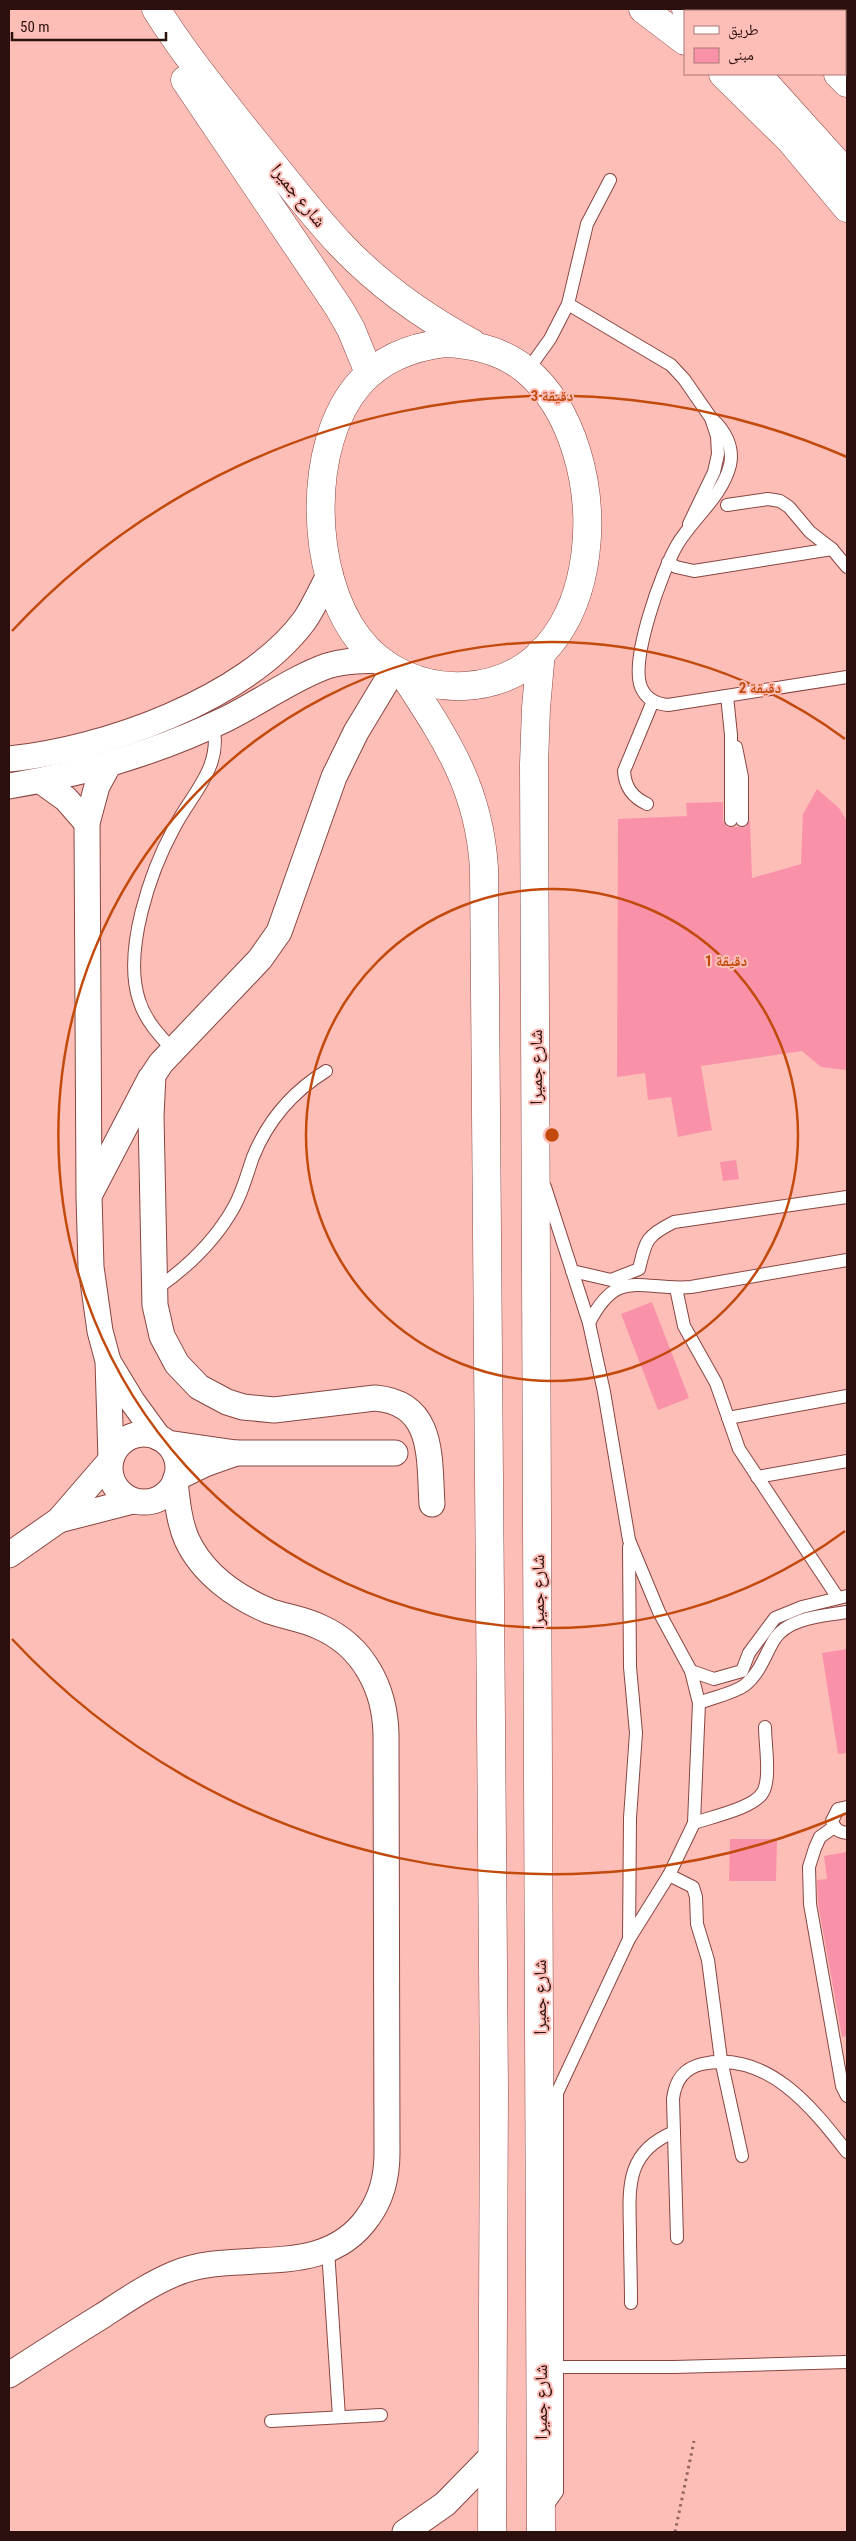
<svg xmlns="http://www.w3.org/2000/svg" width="856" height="2541" font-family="'Roboto Condensed','Noto Naskh Arabic',sans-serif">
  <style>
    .building { fill: #f992a9 }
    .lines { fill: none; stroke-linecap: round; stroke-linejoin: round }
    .lane-casing { stroke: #894641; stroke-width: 14 }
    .street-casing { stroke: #894641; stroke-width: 27 }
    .secondary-casing { stroke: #894641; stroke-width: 29 }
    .primary-casing { stroke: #894641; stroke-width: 29 }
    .highway-casing { stroke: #894641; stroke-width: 29 }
    .path { stroke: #936561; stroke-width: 3; stroke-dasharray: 2.5 4; stroke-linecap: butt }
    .lane { stroke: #fff; stroke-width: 12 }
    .street { stroke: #fff; stroke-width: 25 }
    .secondary { stroke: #fff; stroke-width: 28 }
    .primary { stroke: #fff; stroke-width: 28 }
    .highway { stroke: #fff; stroke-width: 28 }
    .ring { fill: none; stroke: #c24a0c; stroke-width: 2.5 }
    .labels { text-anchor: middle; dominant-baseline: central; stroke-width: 4; stroke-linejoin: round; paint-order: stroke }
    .street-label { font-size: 18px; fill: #2c100e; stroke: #febeb8 }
    .centre { fill: #c24a0c; stroke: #febeb8; stroke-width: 2.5 }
    .ring-label { font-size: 15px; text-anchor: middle; font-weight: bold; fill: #c24a0c; stroke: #febeb8; stroke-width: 4; stroke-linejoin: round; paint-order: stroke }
  </style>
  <rect width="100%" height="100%" fill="#febeb8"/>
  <g class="building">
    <polygon points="817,789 839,808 847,821 847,1070 821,1067 802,1051 701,1066 712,1130 678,1137 671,1097 648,1100 645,1073 617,1077 618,819 687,816 686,803 723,802 723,820 727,827 746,827 750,820 752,878 801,864 803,814"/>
    <polygon points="736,1160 739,1179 723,1181 720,1162"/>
    <polygon points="652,1302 689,1398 658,1410 621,1314"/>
    <polygon points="847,1649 847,1753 838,1754 822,1653"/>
    <polygon points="730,1839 777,1839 776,1881 729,1881"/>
    <polygon points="847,1852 847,2036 842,2037 818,1903 817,1880 827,1879 824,1856"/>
  </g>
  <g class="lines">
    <g class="lane-casing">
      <g id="lane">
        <polyline points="568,304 671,365 684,379 711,418 717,436 718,454 714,472 689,524"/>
        <polyline points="527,371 550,339 568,304 587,224 610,180"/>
        <path d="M 711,418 C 725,430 734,447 730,465 C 722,497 693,518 677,545 C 662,571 630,659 641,687 C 646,699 656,704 668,705 L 847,677"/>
        <polyline points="727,505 768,499 780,501 789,507 810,532 832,549 847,567"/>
        <polyline points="668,562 676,567 694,571 832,549"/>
        <polyline points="727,696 731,735 731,820"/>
        <polyline points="736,747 742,777 742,820"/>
        <path d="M 647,804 C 632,797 625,787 624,771 L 653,701"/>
        <path d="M 173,1050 C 159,1035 145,1020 139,1000 C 123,951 150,872 174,828 C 192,793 223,767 213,725"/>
        <polyline points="545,1187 589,1323 604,1392 629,1540 659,1612 691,1671 699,1703 694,1823 669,1875 629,1939 557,2093 557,2492 545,2509"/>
        <path d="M 572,1271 L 611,1280 L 639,1269 C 646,1240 646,1236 674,1222 L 847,1197"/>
        <polyline points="676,1288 684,1326 716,1383 739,1449 838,1598"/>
        <path d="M 156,1289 C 188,1267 215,1241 234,1207 C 243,1191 247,1174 253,1157 C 268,1120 292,1092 326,1071"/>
        <path d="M 589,1323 C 618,1266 641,1291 691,1287 L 847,1260"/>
        <polyline points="728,1418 847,1396"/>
        <polyline points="757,1477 847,1461"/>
        <polyline points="629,1547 630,1667 636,1733 630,1818 629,1939"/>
        <polyline points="691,1671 714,1679 742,1671 749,1653 775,1618 802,1607 847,1596"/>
        <path d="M 699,1703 C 713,1697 733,1694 745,1685 C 760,1673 765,1655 774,1640 C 788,1617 824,1616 847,1612"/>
        <path d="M 847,1807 L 838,1809 L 832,1821 C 835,1829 838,1832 847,1833"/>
        <path d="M 694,1823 C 711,1817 755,1808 763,1792 C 771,1778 765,1744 765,1727"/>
        <polyline points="834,1827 820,1837 815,1848 809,1867 810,1904 842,2086 847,2096"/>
        <polyline points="669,1875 693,1887 696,1897 697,1924 708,1960 721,2060 742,2156"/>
        <path d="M 677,2238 L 673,2099 C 675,2081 684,2068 702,2064 C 767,2050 812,2107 847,2152"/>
        <polyline points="328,2250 339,2417"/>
        <path d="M 631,2303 C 631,2279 630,2256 630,2232 C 629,2188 625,2152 674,2132"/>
        <polyline points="557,2367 674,2367 847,2362"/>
        <polyline points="271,2421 381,2415"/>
      </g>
    </g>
    <g class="street-casing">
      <g id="street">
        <path d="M 394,669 L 356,732 L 334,777 L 279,932 L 260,959 L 161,1063 L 153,1075 L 151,1116 L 155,1305 L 162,1336 L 177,1364 L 199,1387 L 227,1402 L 243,1407 L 274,1410 L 375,1398 C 435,1403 429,1458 432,1504"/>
        <path d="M 9,759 C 103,750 246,699 304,621 C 314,607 321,589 330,574"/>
        <polyline points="109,764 97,786 87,823 89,1196 91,1267 100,1331 108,1361 111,1459"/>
        <polyline points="41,781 66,799 87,823"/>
        <path d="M 9,786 C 83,774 158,752 226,719 C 259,703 293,678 327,666 C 345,660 362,661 380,660"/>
        <polyline points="91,1192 150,1079"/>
        <polyline points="109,1363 132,1401 159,1438"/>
        <circle cx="144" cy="1468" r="34"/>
        <polyline points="167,1443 236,1453 395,1453"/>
        <polyline points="176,1478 205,1464 236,1453"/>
        <polyline points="59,1520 133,1501"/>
        <polyline points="9,1555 59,1520 110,1461"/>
        <path d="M 9,2375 C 40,2355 71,2335 102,2316 C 125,2301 148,2285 174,2274 C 237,2247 323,2282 368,2217 C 382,2198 387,2177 387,2153 L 386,1734 C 385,1688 363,1646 320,1627 C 304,1619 286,1617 269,1611 C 236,1597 203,1574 187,1540 C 179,1522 177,1500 175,1481"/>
        <polyline points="405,2532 445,2504 492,2456"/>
      </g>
    </g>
    <g class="secondary-casing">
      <g id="secondary">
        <path d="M 156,9 C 184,54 218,95 251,137 C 281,173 309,211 341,245 C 379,285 424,317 472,343"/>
        <polyline points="185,80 339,308 351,329 369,373"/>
        <path d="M 444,343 C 474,344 503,351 526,370 C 619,447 612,679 464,686 C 423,688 383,671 358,638 C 310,575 306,445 359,384 C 381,359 412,347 444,343 Z"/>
        <path d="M 404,675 C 447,741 479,788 484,868 L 494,2089 L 492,2532"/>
        <polyline points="541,2532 534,764 536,708 541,652"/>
      </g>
    </g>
    <g class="primary-casing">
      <g id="primary">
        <polyline points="643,9 685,41"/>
        <polyline points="686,9 689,11"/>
        <polyline points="723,74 791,141 847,208"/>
        <polyline points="757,74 847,174"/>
      </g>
    </g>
    <g class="highway-casing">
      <g id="highway">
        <polyline points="768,9 771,11"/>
        <polyline points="838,74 847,83"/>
      </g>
    </g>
    <polyline class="path" points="675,2532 694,2441"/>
    <use href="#lane" class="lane"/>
    <use href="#street" class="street"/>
    <use href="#secondary" class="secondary"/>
    <use href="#primary" class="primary"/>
    <use href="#highway" class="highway"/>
  </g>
  <g class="ring">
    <circle cx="552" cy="1135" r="246"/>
    <path d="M845 1531A493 493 0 1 1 845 739"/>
    <path d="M847 1813A739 739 0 0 1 12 1639M12 631A739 739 0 0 1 847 457"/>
  </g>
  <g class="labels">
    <g class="street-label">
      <text transform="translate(299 195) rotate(51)">شارع جميرا</text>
      <text transform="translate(535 1067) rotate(-90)">شارع جميرا</text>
      <text transform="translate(537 1592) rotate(-90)">شارع جميرا</text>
      <text transform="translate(539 1997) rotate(-90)">شارع جميرا</text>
      <text transform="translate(540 2402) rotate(-90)">شارع جميرا</text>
    </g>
  </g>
  <circle cx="552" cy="1135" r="8" class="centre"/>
  <g class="ring-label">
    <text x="552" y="401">3 دقيقة</text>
    <text x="760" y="693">2 دقيقة</text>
    <text x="726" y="966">1 دقيقة</text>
  </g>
  <rect width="856" height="2541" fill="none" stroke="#2c100e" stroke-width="20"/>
  <rect x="684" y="10" width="162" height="65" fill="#febeb8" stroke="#aa7874"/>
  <rect x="694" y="26" width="25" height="8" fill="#ffffff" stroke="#aa7874"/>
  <text x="728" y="35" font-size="15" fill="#2c100e">طريق</text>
  <rect x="694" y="48" width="25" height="15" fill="#f992a9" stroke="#aa7874"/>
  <text x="728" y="60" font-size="15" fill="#2c100e">مبنى</text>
  <path d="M12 32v8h154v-8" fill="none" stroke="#2c100e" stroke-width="2.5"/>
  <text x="20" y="32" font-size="15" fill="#2c100e" stroke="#febeb8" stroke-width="4" paint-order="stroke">50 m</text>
</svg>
